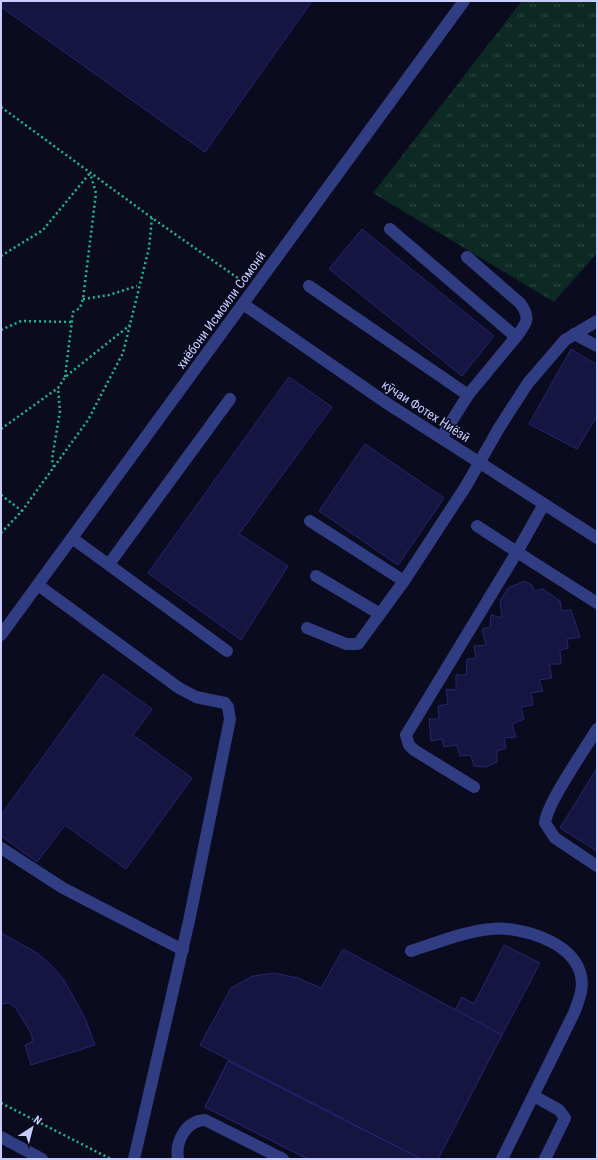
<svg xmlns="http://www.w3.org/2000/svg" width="598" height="1160" font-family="'Roboto Condensed',sans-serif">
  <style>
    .grass { fill: url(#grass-tufts) }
    .building { fill: #161541; stroke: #26256f }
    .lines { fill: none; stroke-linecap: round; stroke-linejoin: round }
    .path { stroke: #23b894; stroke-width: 2.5; stroke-dasharray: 2 3; stroke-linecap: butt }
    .minor { stroke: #313d82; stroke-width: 12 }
    .labels { text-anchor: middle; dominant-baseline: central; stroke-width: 3; stroke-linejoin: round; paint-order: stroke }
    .street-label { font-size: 13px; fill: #c8ccff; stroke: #0a0b1f }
  </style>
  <defs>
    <pattern id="grass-tufts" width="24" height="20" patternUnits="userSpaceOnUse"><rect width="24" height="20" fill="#0d2923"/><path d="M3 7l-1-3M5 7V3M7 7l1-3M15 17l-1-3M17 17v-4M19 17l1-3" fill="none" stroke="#2f4744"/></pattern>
  </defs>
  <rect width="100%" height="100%" fill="#0a0b1f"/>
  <polygon class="grass" points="522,1 597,1 597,253 554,302 373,193"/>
  <g class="building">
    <polygon points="1,1 312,1 205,152 1,7"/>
    <polygon points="362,229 494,336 462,376 329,269"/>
    <polygon points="571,349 597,365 597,416 577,449 529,424"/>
    <polygon points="289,377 332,407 239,534 288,566 241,640 148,573"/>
    <polygon points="365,444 444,498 398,565 319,511"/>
    <polygon points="524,581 532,585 534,591 543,589 560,601 562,611 571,610 580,637 567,639 568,648 560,650 561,664 549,664 552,678 539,680 543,691 531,693 533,705 521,707 524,719 512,724 516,737 504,738 506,748 497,751 497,762 486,767 474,766 471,755 460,756 457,745 444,747 442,739 431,741 429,719 439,719 438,706 448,704 446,689 456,690 456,675 466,675 467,659 476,659 474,646 486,645 482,629 490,627 491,615 502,618 500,601 508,588"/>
    <polygon points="103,674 152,709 133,735 192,778 126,869 65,825 37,862 1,836 1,815"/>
    <polygon points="597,768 597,851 560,828"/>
    <polygon points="1,933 37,953 51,965 64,980 85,1018 95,1045 31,1065 25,1045 33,1041 31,1033 15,1007 9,1003 1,1004"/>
    <polygon points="504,945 540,963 502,1035 455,1010 462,997 474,1004"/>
    <polygon points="343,949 502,1035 438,1159 421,1159 200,1045 231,988 253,976 274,973 298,978 321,988"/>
    <polygon points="228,1061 421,1159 308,1159 205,1107"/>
    <polygon points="228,1061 421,1159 308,1159 205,1107"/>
  </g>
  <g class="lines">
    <g class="path">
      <polyline points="1,107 152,218 242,281"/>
      <polyline points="1,256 43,230 90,173"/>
      <polyline points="83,299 109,295 137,286"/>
      <polyline points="1,330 21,321 71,322"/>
      <polyline points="65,377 73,312 80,308 83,299 96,193 90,173"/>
      <polyline points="1,429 58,388 65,377 130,325"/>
      <polyline points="54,467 52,459 60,411 58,388"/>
      <polyline points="1,495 22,511"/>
      <polyline points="1,533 22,511 88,420 123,353 149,248 152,218"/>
      <polyline points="1,1103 111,1159"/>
      <polyline points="597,1159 597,1158"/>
    </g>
    <g class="minor">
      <polyline points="390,229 516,337 468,395 441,438"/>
      <path d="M 467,257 L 520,303 C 531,318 527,323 516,337"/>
      <polyline points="309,286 468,395"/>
      <polyline points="243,304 388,404 597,538"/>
      <polyline points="574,334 597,346"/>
      <polyline points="544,504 517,552 597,603"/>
      <polyline points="310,521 404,581 466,486 499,428 528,383 565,340 597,321"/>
      <polyline points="72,538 227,651"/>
      <polyline points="109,564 230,399"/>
      <polyline points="316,576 380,614"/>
      <polyline points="38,585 179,688 196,697 225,703 228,707 230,719 189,921 134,1159"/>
      <polyline points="307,628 346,644 358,644 404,581"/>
      <polyline points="1,635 464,1"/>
      <path d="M 597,729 C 585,749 547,803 545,823 L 555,838 L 597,866"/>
      <polyline points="474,787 414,750 409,745 406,735 517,552 477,526"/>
      <polyline points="1,848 63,888 183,950"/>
      <path d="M 411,951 C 436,943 466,931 491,929 C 520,926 570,941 580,972 C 585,986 579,1000 574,1013 L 502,1159"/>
      <polyline points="534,1096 559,1110 565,1118 545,1159"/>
      <polyline points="1,1137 42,1159"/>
      <path d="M 178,1159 C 175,1141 186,1121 205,1120 L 283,1159"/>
    </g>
  </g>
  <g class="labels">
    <g class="street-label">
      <text transform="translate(221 310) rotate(-54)">хиёбони Исмоили Сомонӣ</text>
      <text transform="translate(426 411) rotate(33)">кӯчаи Фотех Ниёзӣ</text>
    </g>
  </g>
  <rect width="598" height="1160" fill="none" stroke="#c8ccff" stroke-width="4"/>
  <g transform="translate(32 1128) rotate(36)" stroke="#0a0b1f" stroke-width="3" paint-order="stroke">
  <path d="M0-3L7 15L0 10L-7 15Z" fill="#c8ccff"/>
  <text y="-6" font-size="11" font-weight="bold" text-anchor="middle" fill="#c8ccff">N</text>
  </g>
</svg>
